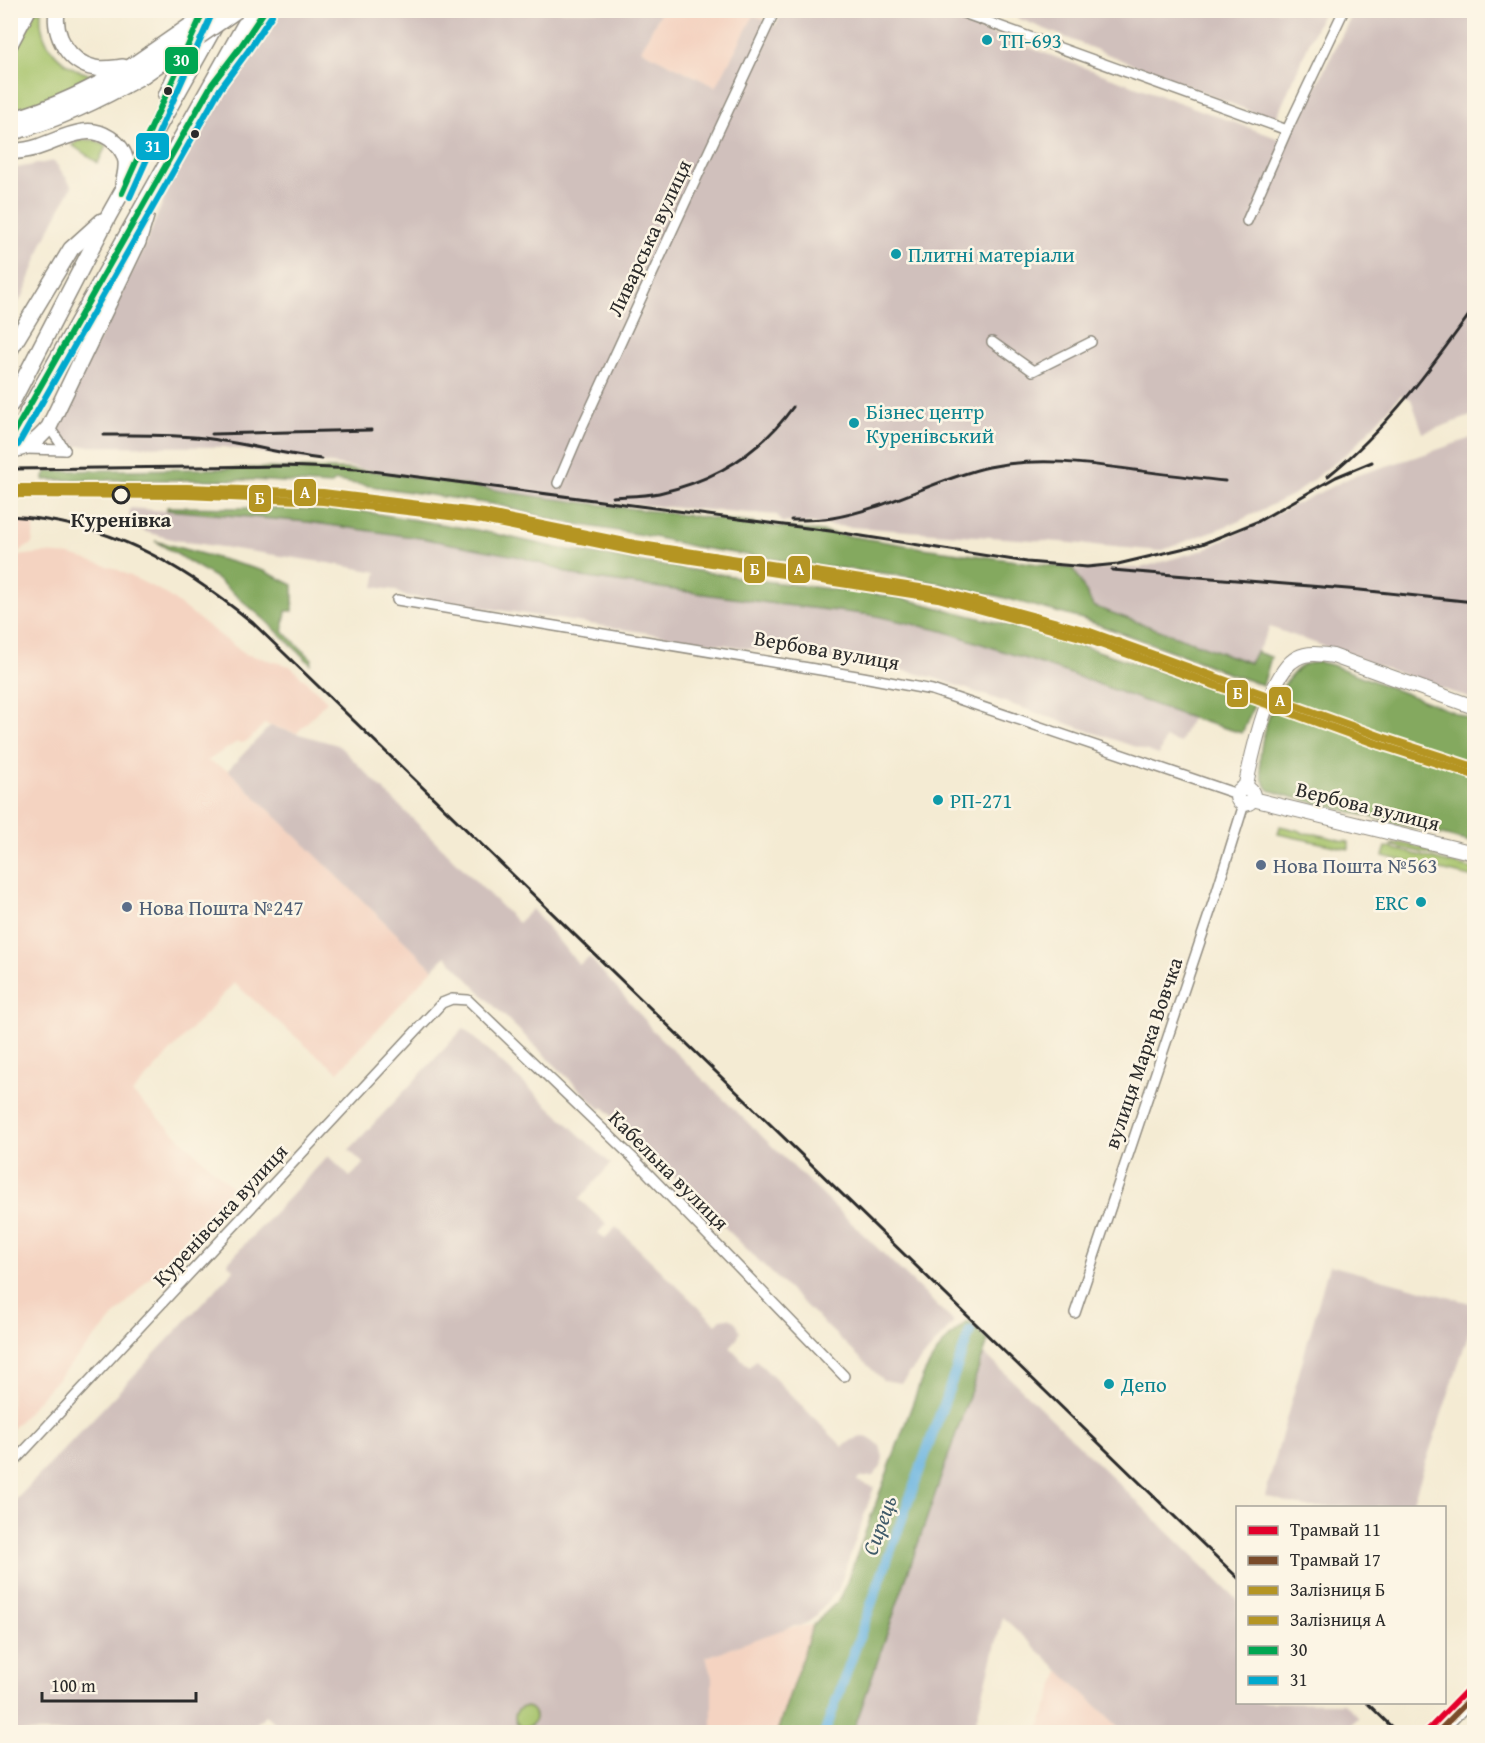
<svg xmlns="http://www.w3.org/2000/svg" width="1485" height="1743" font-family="'Gentium Book Plus',serif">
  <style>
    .built { fill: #f4d3c1 }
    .industrial { fill: #d0c0bc }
    .green { fill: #a6c36b; stroke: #68774b; stroke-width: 1.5 }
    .forest { fill: #84a95f; stroke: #586a45; stroke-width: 1.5 }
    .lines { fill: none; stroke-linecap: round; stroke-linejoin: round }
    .canal { stroke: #67b3e0; stroke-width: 10 }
    .primary-tunnel { stroke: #ccc5b1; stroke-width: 15; stroke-dasharray: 15 8; stroke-linecap: butt }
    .street-casing { stroke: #908b7f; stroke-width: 12 }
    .secondary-casing { stroke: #908b7f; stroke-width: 16 }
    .primary-casing { stroke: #908b7f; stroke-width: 18 }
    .street { stroke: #fff; stroke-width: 9 }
    .secondary { stroke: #fff; stroke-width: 14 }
    .primary { stroke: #fff; stroke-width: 15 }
    .rail { stroke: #2b2b2b; stroke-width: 3 }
    .primary-bridge-casing { stroke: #908b7f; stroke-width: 18; stroke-linecap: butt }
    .primary-bridge { stroke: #fff; stroke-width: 15 }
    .bus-1-casing { stroke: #fcf5e5; stroke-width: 10 }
    .bus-2-casing { stroke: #fcf5e5; stroke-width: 10 }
    .bus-1 { stroke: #00a651; stroke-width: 6 }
    .bus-2 { stroke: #00a9ce; stroke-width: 6 }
    .rail-1-casing { stroke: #fcf5e5; stroke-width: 12 }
    .rail-2-casing { stroke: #fcf5e5; stroke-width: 12 }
    .rail-1 { stroke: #b59523; stroke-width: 8 }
    .rail-2 { stroke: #b59523; stroke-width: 8 }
    .tram-1-casing { stroke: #fcf5e5; stroke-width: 10 }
    .tram-2-casing { stroke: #fcf5e5; stroke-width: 10 }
    .tram-1 { stroke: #e4002b; stroke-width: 6 }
    .tram-2 { stroke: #7a4b2a; stroke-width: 6 }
    .culture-dot { fill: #0f9aa8; stroke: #fcf5e5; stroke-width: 2 }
    .bus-dot { fill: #2b2b2b; stroke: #fcf5e5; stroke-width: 2 }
    .stop-dot { fill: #fcf5e5; stroke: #2b2b2b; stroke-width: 3 }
    .service-dot { fill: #5c6f8a; stroke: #fcf5e5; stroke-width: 2 }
    .labels { text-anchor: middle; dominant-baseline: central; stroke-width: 5; stroke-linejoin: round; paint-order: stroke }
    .culture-label { font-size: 21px; fill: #0d838f; stroke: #fcf5e5; text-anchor: start }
    .street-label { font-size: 21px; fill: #2b2b2b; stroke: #fcf5e5 }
    .stop-label { font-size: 21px; font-weight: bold; fill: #2b2b2b; stroke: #fcf5e5 }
    .service-label { font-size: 21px; fill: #4e5e75; stroke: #fcf5e5; text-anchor: start }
    .water-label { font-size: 22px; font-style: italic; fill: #405b6a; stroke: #fcf5e5 }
    .line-badge { stroke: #fcf5e5; stroke-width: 2 }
    .badge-label { font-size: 16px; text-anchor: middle; font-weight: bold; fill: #fff }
  </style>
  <rect width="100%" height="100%" fill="#fcf5e5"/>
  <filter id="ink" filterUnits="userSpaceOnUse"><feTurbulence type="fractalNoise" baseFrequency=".0167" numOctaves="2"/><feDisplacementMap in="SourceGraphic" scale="12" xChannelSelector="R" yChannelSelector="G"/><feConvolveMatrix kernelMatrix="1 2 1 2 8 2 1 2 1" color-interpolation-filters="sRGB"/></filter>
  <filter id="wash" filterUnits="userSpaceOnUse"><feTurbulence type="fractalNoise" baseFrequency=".008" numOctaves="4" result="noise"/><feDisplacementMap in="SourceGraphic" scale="24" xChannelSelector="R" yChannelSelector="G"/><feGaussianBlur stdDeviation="1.35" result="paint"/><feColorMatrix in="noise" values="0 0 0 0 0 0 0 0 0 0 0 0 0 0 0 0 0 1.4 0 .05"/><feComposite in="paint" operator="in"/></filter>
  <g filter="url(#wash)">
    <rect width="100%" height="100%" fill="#f4ebd3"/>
    <g class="built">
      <polygon points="661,11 768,11 763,20 754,16 716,87 641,50"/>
      <polygon points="11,521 35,522 32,544 11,556"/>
      <polygon points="43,553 70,555 114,568 163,592 245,654 290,666 327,701 297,733 264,724 249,740 242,743 237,742 207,761 228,770 433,969 338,1072 312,1051 234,983 132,1093 232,1187 11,1430 10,557"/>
      <polygon points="813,1625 777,1732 712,1732 712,1677 706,1657 786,1628"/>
      <polygon points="1060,1671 1124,1732 1038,1732"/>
    </g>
    <g class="industrial">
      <polygon points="1020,10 1323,10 1323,11 1275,121 1017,18"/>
      <polygon points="283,11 661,11 641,50 716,87 754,15 775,26 783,11 929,11 1288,142 1354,11 1474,11 1474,415 1423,433 1411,399 1401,395 1352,449 1296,493 1237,522 1160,551 1060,542 782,522 777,515 546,498 224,447 68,446 55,429 144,247 170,185 225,86 248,51 272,21"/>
      <polygon points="54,161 72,186 43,242 24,294 11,313 11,169"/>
      <polygon points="1474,437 1474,700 1270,627 1251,664 1093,606 1074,569 1140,568 1203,550 1351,477 1422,455"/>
      <polygon points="130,508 308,522 420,538 521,557 581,577 776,604 872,615 943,631 1065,672 1191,718 1180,743 1165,738 1159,755 935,678 885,666 745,648 402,595 395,590 374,587 377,572 328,563 175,540 146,532 128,523"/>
      <polygon points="270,726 338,745 518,923 532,909 579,965 589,957 645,1020 651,1029 954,1322 901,1383 883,1380 754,1256 603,1107 600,1109 488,1000 446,956 433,969 228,770"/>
      <polygon points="464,1028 611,1164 579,1199 606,1224 598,1233 605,1238 616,1227 716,1324 721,1319 728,1318 733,1320 737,1324 740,1331 737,1339 730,1347 749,1367 756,1360 843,1447 852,1440 862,1437 870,1438 880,1446 883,1457 881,1467 873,1476 858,1478 857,1481 874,1487 837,1593 835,1593 815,1617 807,1623 799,1626 793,1626 706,1657 712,1677 712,1732 278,1732 278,1725 265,1715 248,1732 11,1732 10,1506 234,1270 228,1264 229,1261 328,1156 350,1177 364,1164 349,1150"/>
      <polygon points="1329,1265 1474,1304 1474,1317 1411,1507 1306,1507 1265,1496"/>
      <polygon points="984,1353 1237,1599 1238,1702 1344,1703 1359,1717 1343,1732 1124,1732 1003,1617 973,1732 853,1732"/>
    </g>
    <g class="green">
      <path d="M 35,11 L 41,11 C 38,47 65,71 99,76 L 50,100 L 11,110 L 11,56 Z"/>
      <polygon points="86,140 95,140 106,146 98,163 72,145 78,141"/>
      <polygon points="1280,826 1297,830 1303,833 1316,834 1349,842 1349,849 1278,834"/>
      <polygon points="1400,843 1467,858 1474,865 1390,845"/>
      <polygon points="1386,847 1474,869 1474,878 1383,856"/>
      <circle cx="525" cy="1717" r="10"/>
    </g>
    <g class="forest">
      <polygon points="272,468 343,469 379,472 546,498 831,533 923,548 1074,569 1093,606 1250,663 1256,652 1271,657 1263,685 1227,673 1186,656 1082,619 997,596 899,575 804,564 695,547 654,537 563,522 498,505 336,481 330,485 252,480 44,480 44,476 47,471"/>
      <polygon points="337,505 348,509 477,530 558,548 660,565 764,581 897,597 1059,638 1255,703 1242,733 1191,718 1065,672 943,631 872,615 776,604 581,577 521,557 420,538 308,522 167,510 167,507 337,509"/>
      <polygon points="155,541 264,571 293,585 293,611 286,611 283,631 312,659 311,664 265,620 213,576"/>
      <path d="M 1318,662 L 1332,665 L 1474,720 L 1474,843 L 1284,795 L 1269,790 C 1266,786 1263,782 1262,778 C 1253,748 1276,680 1304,665 C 1308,663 1313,663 1318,662 Z"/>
      <path d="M 968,1321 L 988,1341 L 853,1732 L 777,1732 L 813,1625 L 841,1598 L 922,1378 C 934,1353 946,1338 968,1321 Z"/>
    </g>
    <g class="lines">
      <polyline class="canal" points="825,1732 970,1331"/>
    </g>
  </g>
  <g filter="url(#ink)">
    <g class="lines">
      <polyline class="primary-tunnel" points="10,441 27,413"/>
      <g class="street-casing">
        <g id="street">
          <polyline points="955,10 1287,130"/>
          <polyline points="1247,221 1287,130 1344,10"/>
          <polyline points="992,342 1033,371 1091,342"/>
          <polyline points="49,427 65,450"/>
          <polyline points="25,449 65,450"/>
          <polyline points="558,483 581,429 689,194 775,10"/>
          <polyline points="397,600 863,677 932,690 1237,794"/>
          <polyline points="1075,1313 1216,894 1244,804"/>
          <polyline points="10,1466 442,1003 452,999 468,1000 633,1158 844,1376"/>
          <polyline points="1441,1732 1474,1698"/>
        </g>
      </g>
      <g class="secondary-casing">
        <g id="secondary">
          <circle cx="1245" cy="796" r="8"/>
          <path d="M 1245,789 C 1251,759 1269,672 1297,658 C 1308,652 1320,654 1333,656 L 1474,707"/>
          <polyline points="1252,799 1474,853"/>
        </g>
      </g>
      <g class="primary-casing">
        <g id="primary">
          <path d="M 57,10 C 53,36 69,63 95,68 C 104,70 114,68 123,67"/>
          <polyline points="251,31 265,10"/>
          <polyline points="10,44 28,10"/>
          <polyline points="166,96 192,38"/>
          <path d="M 10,120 C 55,108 92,88 132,66"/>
          <path d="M 10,133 C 60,119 98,101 142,76"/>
          <path d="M 10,152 C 20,151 30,150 38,147 C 53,142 68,134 83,132 C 101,129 122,142 126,161 C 127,169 125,176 123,184"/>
          <polyline points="10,350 71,249 102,221"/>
          <polyline points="11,404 109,215 216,24"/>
          <polyline points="27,413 253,10"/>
          <path d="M 10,450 C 28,449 38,440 49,427 L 138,242 L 146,216"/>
        </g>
      </g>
      <use href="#street" class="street"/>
      <use href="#secondary" class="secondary"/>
      <use href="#primary" class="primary"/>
      <g class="rail">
        <polyline points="212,434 371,430"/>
        <path d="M 103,435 C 137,435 170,434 204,438 C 243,443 282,454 321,459"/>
        <polyline points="10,469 283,466 357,469 830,531 1027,562 1087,567 1118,564 1202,544 1259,521 1336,477 1372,462"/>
        <path d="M 1328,476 C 1387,429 1431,368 1474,308"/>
        <path d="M 613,497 C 628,496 644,496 659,493 C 714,481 760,453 793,407"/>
        <path d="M 10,516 C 109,522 178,562 253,623 L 1238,1578"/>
        <path d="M 791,520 C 804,520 819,520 832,518 C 887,509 935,479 989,467 C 1037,457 1086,463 1134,470 C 1165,474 1195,478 1225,481"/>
        <polyline points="1112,570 1360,590 1474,602"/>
        <polyline points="1366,1702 1397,1732"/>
      </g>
      <g class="primary-bridge-casing">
        <g id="primary-bridge">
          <polyline points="132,66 213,10"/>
          <polyline points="142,76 237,10"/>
        </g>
      </g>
      <use href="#primary-bridge" class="primary-bridge"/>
      <g class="bus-1-casing">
        <g id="bus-1">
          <polyline points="122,193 204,10"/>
          <polyline points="10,440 212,84 241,46 265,10"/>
        </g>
      </g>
      <g class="bus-2-casing">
        <g id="bus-2">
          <polyline points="130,197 212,14"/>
          <polyline points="18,445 220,89 248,51 272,15"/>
        </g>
      </g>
      <use href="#bus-1" class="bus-1"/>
      <use href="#bus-2" class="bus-2"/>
      <g class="rail-1-casing">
        <polyline id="rail-1" points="10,494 186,495 323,501 483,520 634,551 938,598 1084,638 1380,745 1474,775"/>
      </g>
      <g class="rail-2-casing">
        <polyline id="rail-2" points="10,488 187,488 323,493 484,513 635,544 939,591 1087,631 1382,737 1474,767"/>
      </g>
      <use href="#rail-1" class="rail-1"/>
      <use href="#rail-2" class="rail-2"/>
      <g class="tram-1-casing">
        <polyline id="tram-1" points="1426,1732 1474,1683"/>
      </g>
      <g class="tram-2-casing">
        <polyline id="tram-2" points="1438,1732 1474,1695"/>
      </g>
      <use href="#tram-1" class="tram-1"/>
      <use href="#tram-2" class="tram-2"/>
    </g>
  </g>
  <g class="culture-dot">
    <circle cx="987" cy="40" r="6"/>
    <circle cx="896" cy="254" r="6"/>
    <circle cx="854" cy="423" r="6"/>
    <circle cx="938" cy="800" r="6"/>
    <circle cx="1421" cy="902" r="6"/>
    <circle cx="1109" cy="1384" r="6"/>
  </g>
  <g class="bus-dot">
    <circle cx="168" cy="91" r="5"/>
    <circle cx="195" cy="134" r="5"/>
  </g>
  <circle class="stop-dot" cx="121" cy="495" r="8"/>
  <g class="service-dot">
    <circle cx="1261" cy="865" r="6"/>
    <circle cx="127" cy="907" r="6"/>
  </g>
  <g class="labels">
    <g class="culture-label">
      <text x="999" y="40">ТП-693</text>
      <text x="908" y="254">Плитні матеріали</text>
      <text x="866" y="411">Бізнес центр<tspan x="866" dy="24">Куренівський</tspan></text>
      <text x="950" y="800">РП-271</text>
      <text x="1409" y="902" text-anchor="end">ERC</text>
      <text x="1121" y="1384">Депо</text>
    </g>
    <g class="street-label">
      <text transform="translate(649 238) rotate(-65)">Ливарська вулиця</text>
      <text transform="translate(827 650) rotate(10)">Вербова вулиця</text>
      <text transform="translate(1368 806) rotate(14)">Вербова вулиця</text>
      <text transform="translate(1143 1053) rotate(-71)">вулиця Марка Вовчка</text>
      <text transform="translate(669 1170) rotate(45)">Кабельна вулиця</text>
      <text transform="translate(220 1215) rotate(-47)">Куренівська вулиця</text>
    </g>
    <g class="stop-label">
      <text x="121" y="519">Куренівка</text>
    </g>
    <g class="service-label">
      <text x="1273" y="865">Нова Пошта №563</text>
      <text x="139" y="907">Нова Пошта №247</text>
    </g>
    <g class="water-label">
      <text transform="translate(879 1525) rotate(-70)">Сирець</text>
    </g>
  </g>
  <g class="line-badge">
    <rect x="164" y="46" width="35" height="29" rx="6" fill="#00a651"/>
    <rect x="135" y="132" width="35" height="29" rx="6" fill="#00a9ce"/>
    <rect x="293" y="478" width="24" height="29" rx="6" fill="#b59523"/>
    <rect x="248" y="484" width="24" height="29" rx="6" fill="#b59523"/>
    <rect x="787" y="555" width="24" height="29" rx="6" fill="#b59523"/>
    <rect x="743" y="555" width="23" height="29" rx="6" fill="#b59523"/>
    <rect x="1226" y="679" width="23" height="29" rx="6" fill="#b59523"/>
    <rect x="1268" y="686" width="24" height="29" rx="6" fill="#b59523"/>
  </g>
  <g class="badge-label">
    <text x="181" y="66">30</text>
    <text x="153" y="152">31</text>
    <text x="305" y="498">A</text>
    <text x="260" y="504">Б</text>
    <text x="799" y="575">A</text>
    <text x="755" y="575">Б</text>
    <text x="1238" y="699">Б</text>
    <text x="1280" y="706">A</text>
  </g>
  <rect width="1485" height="1743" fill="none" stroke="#fcf5e5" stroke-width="36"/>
  <rect x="1236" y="1506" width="210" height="198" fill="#fcf5e5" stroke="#a8a49b" stroke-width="1.5"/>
  <rect x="1248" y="1526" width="30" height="9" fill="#e4002b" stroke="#a8a49b" stroke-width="1.5"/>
  <text x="1290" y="1536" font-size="18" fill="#2b2b2b">Трамвай 11</text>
  <rect x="1248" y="1556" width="30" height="9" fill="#7a4b2a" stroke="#a8a49b" stroke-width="1.5"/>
  <text x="1290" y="1566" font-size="18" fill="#2b2b2b">Трамвай 17</text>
  <rect x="1248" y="1586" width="30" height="9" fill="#b59523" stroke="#a8a49b" stroke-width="1.5"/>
  <text x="1290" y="1596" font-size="18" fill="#2b2b2b">Залізниця Б</text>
  <rect x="1248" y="1616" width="30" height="9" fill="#b59523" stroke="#a8a49b" stroke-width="1.5"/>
  <text x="1290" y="1626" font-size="18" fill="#2b2b2b">Залізниця A</text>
  <rect x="1248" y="1646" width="30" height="9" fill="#00a651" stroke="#a8a49b" stroke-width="1.5"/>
  <text x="1290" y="1656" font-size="18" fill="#2b2b2b">30</text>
  <rect x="1248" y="1676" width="30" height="9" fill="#00a9ce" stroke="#a8a49b" stroke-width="1.5"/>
  <text x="1290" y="1686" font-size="18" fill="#2b2b2b">31</text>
  <path d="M42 1692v9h154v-9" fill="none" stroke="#2b2b2b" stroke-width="3"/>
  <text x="51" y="1692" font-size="18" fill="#2b2b2b" stroke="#fcf5e5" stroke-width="4.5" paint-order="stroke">100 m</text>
</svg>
